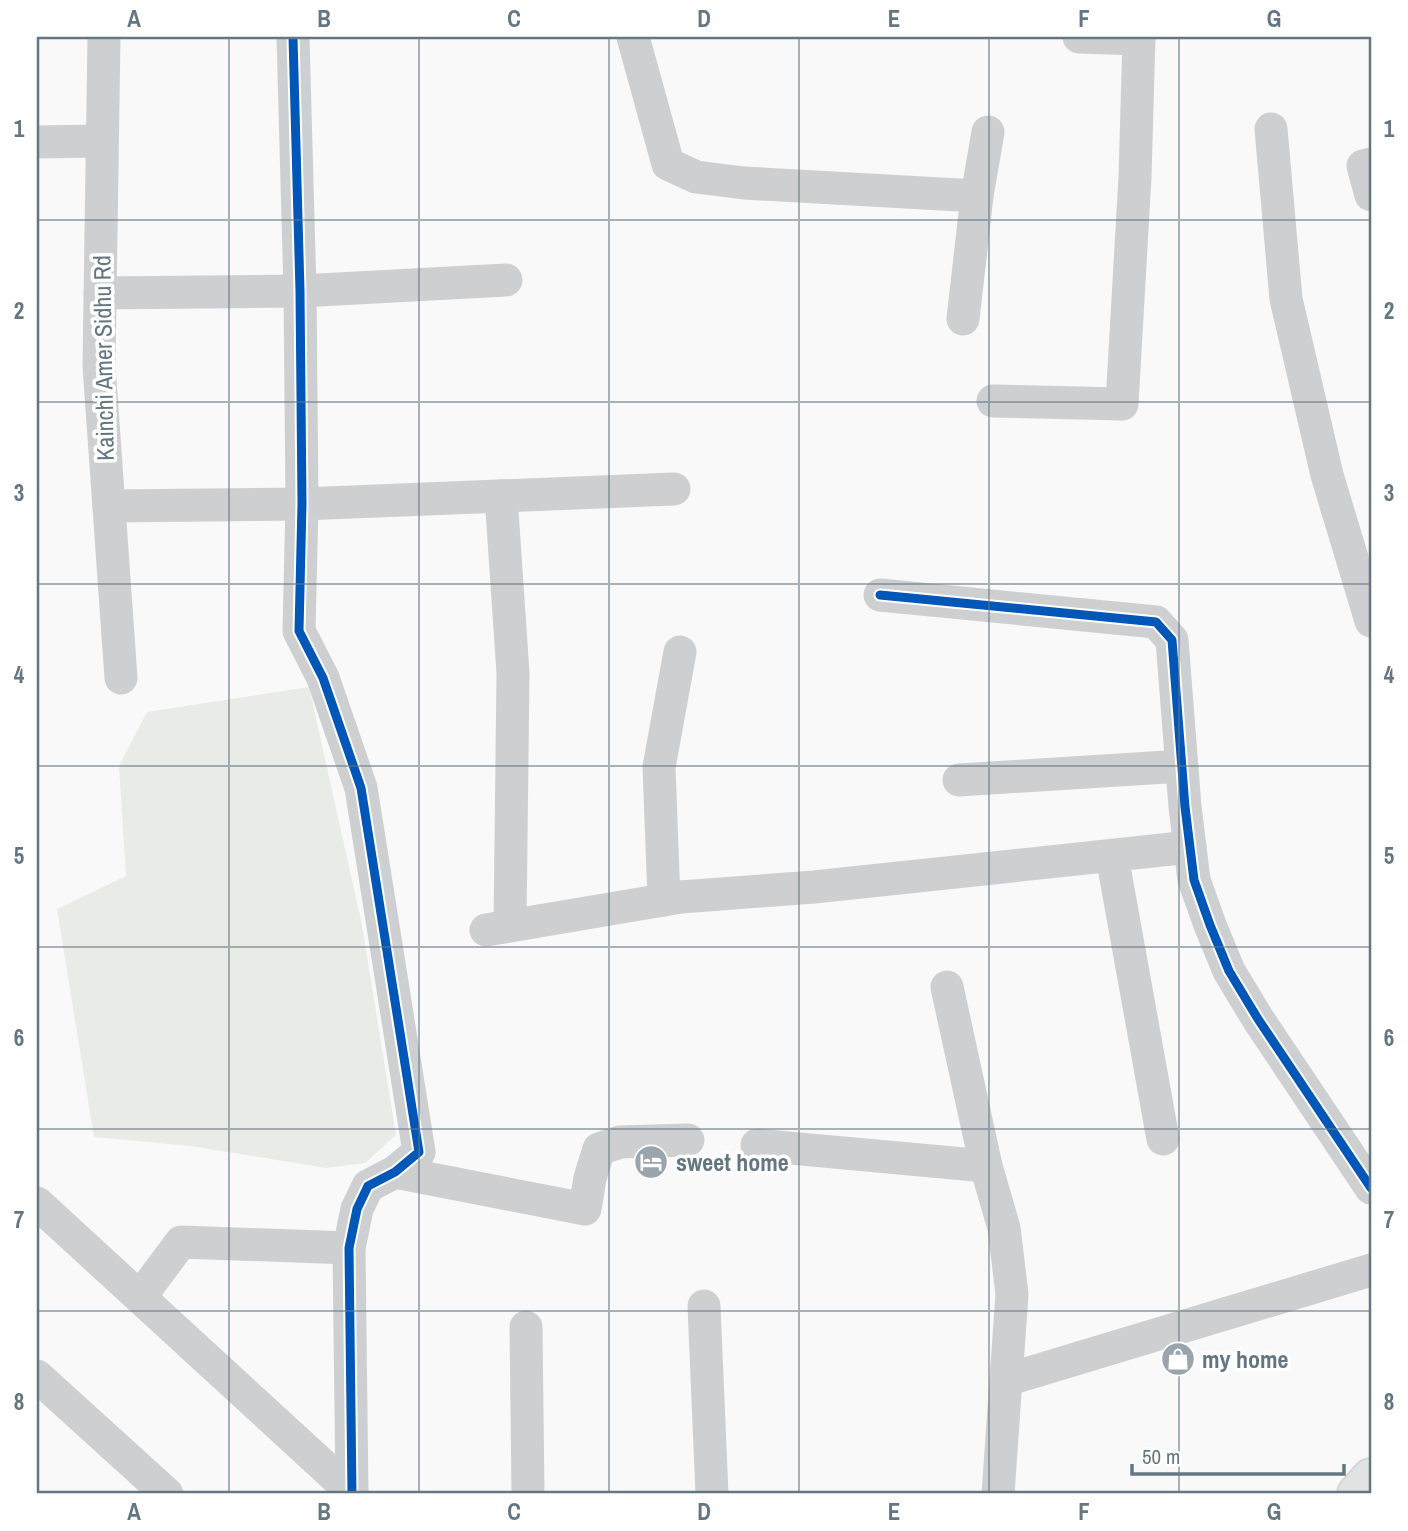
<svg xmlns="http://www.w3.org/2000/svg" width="1408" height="1531" font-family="'Archivo Narrow',sans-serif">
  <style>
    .green { fill: #e8ebe6 }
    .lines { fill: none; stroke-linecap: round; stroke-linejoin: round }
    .secondary-casing { stroke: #d5d6d7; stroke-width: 42 }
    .minor { stroke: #cecfd0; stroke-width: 33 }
    .secondary { stroke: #e1e2e2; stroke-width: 38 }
    .cycleway-casing { stroke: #fff; stroke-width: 13 }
    .cycleway { stroke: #0057b8; stroke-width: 9 }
    .grid { fill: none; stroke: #657683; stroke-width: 2; stroke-opacity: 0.55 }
    .labels { text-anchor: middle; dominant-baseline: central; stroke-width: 7; stroke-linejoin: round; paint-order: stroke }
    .street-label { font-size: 24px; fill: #657683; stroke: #fff }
    .poi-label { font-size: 24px; font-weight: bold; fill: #657683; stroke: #fff; text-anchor: start }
    .neatline { fill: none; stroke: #657683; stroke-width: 2.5 }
    .grid-label { font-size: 23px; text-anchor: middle; font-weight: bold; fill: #657683 }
  </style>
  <rect width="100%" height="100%" fill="#f9f9f9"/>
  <polygon class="green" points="309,687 362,925 396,1135 365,1163 326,1168 191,1146 94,1137 57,909 126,876 119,766 147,712"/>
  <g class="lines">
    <g class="secondary-casing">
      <polyline id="secondary" points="1357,1494 1371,1478"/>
    </g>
    <g class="minor">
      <polyline points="104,37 99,366 121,678"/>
      <polyline points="293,37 300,291 302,504 299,631 323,678 361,788 419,1152 395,1172 368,1186 357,1209 349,1248 352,1494"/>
      <polyline points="633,37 668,164 696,177 744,183 977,196"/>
      <polyline points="1079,37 1139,39"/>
      <polyline points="1271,129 1286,299 1327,475 1371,621"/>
      <polyline points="37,142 101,141"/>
      <polyline points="1371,164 1363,166 1371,195"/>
      <polyline points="100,293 300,291 506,280"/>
      <polyline points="963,319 977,196 988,132"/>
      <polyline points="993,401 1122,404 1135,177 1139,37"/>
      <polyline points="501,496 513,673 510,926"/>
      <polyline points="109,506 302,504 674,489"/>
      <polyline points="880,595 1156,622 1172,640 1185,807 1194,880 1210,925 1229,971 1258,1019 1371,1188"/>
      <polyline points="959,780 1182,766"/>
      <polyline points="1112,856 1163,1139"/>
      <polyline points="664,900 659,767 680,652"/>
      <polyline points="486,930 681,897 814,887 1190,847"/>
      <polyline points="947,987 986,1166 1004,1228 1012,1294 998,1494"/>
      <polyline points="757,1145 986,1166"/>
      <polyline points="395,1172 585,1209 590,1178 599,1149 620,1142 688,1140"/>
      <polyline points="37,1203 352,1492"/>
      <polyline points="140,1297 181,1242 349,1248"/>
      <polyline points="704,1306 712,1494"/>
      <polyline points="526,1327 528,1494"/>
      <polyline points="37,1376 167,1494"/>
      <polyline points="1006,1380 1371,1270"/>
    </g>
    <use href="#secondary" class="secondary"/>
    <g class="cycleway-casing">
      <g id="cycleway">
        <polyline points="293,37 300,291 302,504 299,631 323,678 361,788 419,1152 395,1172 368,1186 357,1209 349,1248 352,1494"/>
        <polyline points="880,595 1156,622 1172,640 1185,807 1194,880 1210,925 1229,971 1258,1019 1371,1188"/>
      </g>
    </g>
    <use href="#cycleway" class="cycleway"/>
  </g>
  <path class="grid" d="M 229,37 L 229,1494M 419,37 L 419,1494M 609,37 L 609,1494M 799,37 L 799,1494M 989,37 L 989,1494M 1179,37 L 1179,1494M 37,220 L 1371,220M 37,402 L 1371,402M 37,584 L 1371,584M 37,766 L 1371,766M 37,947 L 1371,947M 37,1129 L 1371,1129M 37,1311 L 1371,1311"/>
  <defs>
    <g id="hotel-disc" transform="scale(1.75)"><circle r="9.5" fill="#99a4ac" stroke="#fff"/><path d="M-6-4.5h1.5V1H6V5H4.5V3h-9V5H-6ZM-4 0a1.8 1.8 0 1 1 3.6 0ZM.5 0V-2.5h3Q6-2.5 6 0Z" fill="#fff"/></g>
    <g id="shop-disc" transform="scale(1.75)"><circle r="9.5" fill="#99a4ac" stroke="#fff"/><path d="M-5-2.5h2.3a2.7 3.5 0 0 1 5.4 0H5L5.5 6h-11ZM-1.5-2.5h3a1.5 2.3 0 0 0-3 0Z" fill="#fff"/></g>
  </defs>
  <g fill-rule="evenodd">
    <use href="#hotel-disc" x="651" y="1162"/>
    <use href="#shop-disc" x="1178" y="1359"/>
  </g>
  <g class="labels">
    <g class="street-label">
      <text transform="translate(103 358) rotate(-91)">Kainchi Amer Sidhu Rd</text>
    </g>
    <g class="poi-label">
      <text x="676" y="1162">sweet home</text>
      <text x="1202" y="1359">my home</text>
    </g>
  </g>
  <rect width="1408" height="1531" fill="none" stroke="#ffffff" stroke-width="77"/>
  <path d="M1132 1464v10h212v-10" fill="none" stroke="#657683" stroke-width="3.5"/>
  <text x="1142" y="1464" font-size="21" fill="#657683" stroke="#ffffff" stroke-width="5" paint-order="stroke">50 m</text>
  <rect x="38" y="38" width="1332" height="1454" class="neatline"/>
  <g class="grid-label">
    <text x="134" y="27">A</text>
    <text x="324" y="27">B</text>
    <text x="514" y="27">C</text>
    <text x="704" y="27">D</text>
    <text x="894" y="27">E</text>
    <text x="1084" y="27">F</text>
    <text x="1274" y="27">G</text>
    <text x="19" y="137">1</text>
    <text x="1389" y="137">1</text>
    <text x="19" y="319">2</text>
    <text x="1389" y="319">2</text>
    <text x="19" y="501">3</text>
    <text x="1389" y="501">3</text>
    <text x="19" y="683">4</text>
    <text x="1389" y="683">4</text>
    <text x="19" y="864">5</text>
    <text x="1389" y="864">5</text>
    <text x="19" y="1046">6</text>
    <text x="1389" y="1046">6</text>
    <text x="19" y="1228">7</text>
    <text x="1389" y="1228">7</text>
    <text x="19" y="1410">8</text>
    <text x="1389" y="1410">8</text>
    <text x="134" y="1520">A</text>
    <text x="324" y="1520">B</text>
    <text x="514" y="1520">C</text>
    <text x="704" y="1520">D</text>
    <text x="894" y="1520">E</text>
    <text x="1084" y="1520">F</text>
    <text x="1274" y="1520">G</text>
  </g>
</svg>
